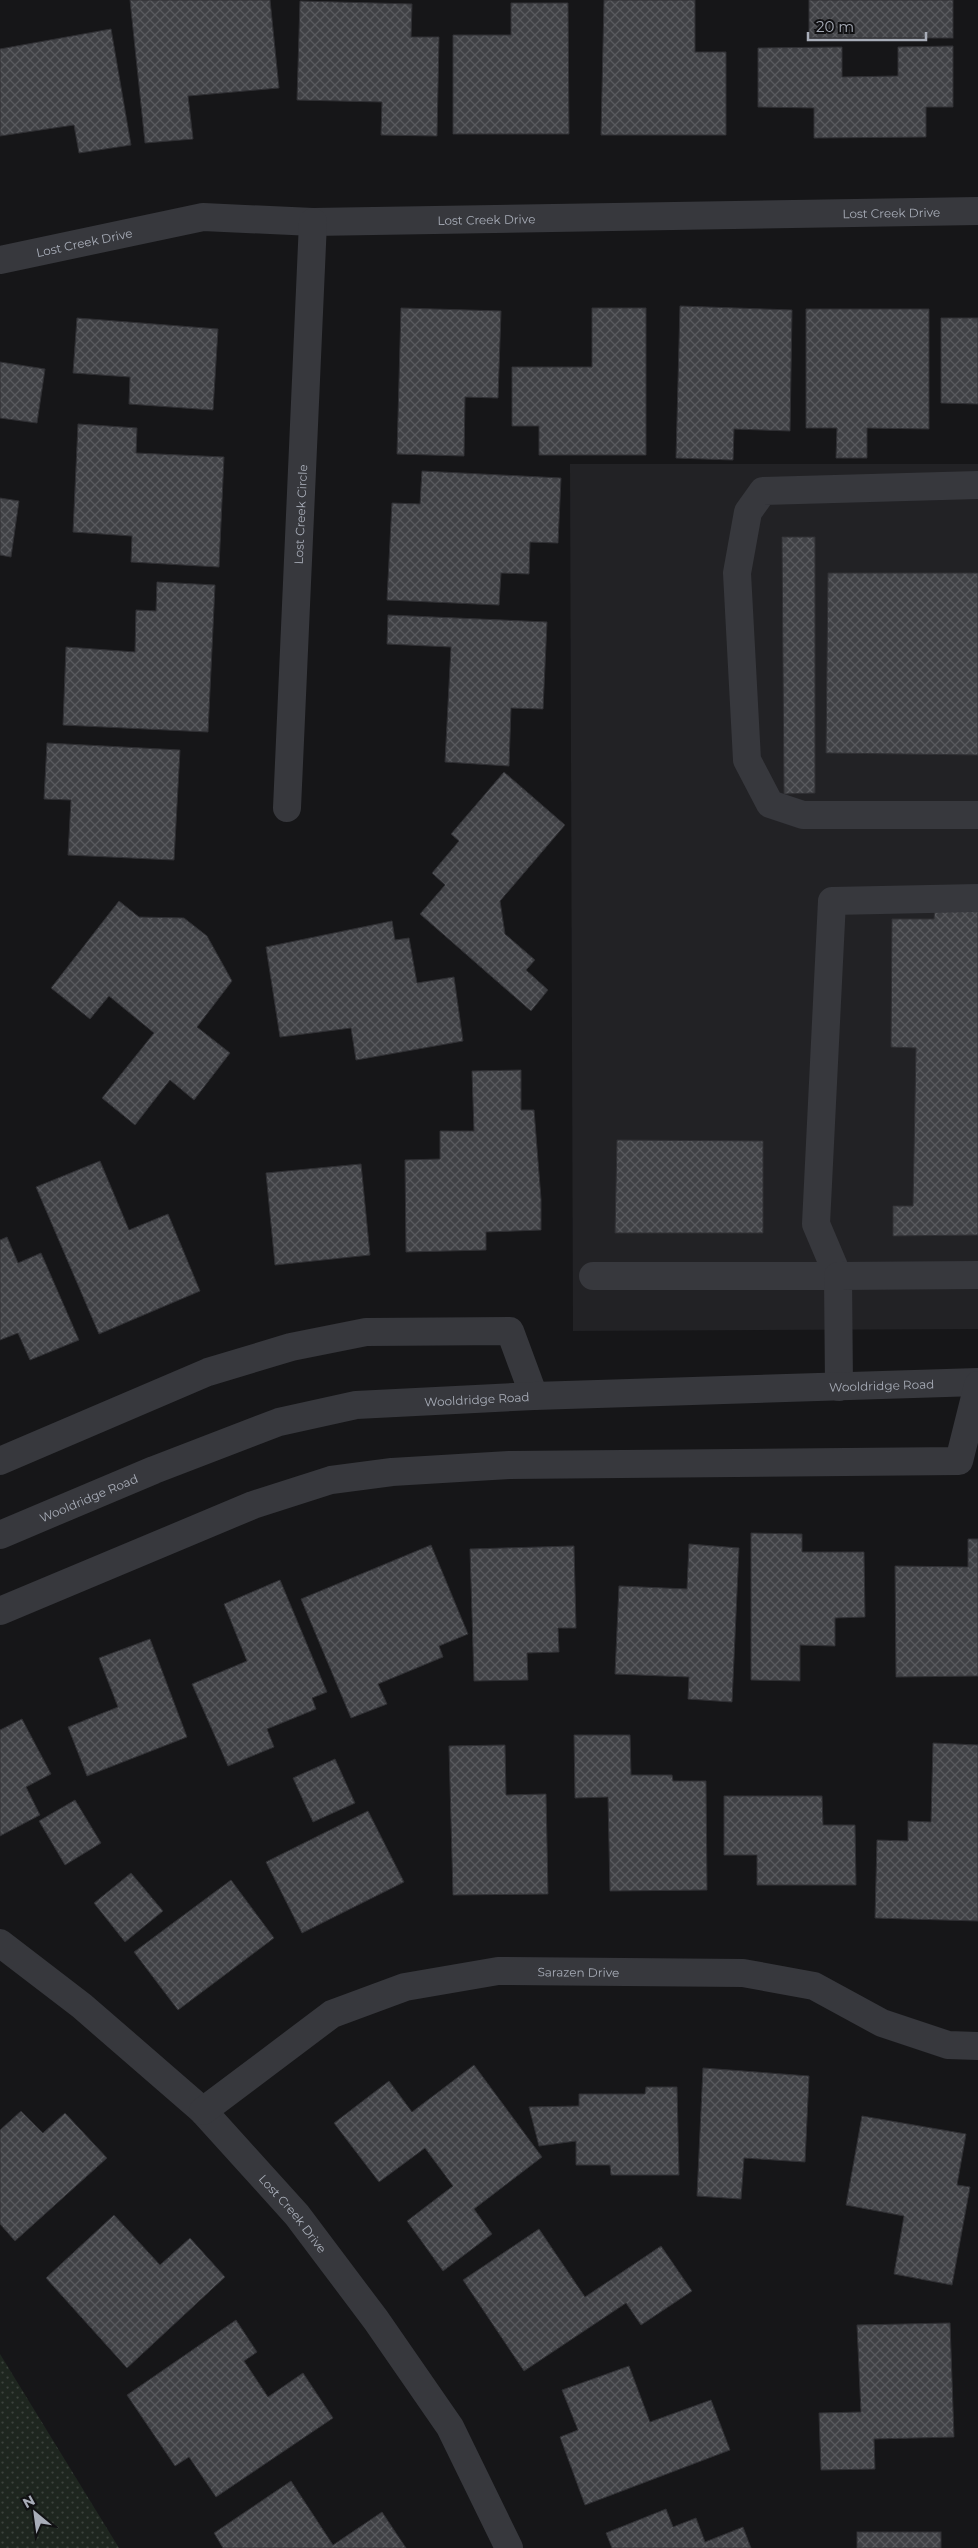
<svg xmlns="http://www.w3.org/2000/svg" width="978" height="2548" font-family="Montserrat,sans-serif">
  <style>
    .built { fill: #222225 }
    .grass { fill: url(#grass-dots) }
    .building { fill: url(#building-cross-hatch); stroke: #303034 }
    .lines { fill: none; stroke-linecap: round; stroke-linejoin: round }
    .minor { stroke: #37383d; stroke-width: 28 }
    .labels { text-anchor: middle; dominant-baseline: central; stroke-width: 5; stroke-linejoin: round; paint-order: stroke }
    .street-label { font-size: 12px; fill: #a8adb8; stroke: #111113 }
  </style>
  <defs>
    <pattern id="grass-dots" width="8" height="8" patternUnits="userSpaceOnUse" patternTransform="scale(1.25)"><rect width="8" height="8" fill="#1e261f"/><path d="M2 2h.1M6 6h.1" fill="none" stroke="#3c433d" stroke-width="1.8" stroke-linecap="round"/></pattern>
    <pattern id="building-cross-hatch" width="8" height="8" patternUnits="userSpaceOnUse" patternTransform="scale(1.25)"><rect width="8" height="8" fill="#404145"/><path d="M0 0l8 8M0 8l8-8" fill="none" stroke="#595a5e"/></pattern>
  </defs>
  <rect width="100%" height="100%" fill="#161618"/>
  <polygon class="built" points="570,464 978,464 978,1329 573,1331"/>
  <polygon class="grass" points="0,2354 119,2548 0,2548"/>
  <g class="building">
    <polygon points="130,0 270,0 279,88 188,96 193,139 145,143"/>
    <polygon points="604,0 695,0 695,52 726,52 726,135 601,135"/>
    <rect x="809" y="0" width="144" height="38"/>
    <polygon points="300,1 412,4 411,37 439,37 437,136 381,135 382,102 297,100"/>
    <polygon points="511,3 568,3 569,134 453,134 453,35 511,35"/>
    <polygon points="111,29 131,145 79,153 74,125 0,136 0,49"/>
    <polygon points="953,46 953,107 926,107 926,137 814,138 814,108 758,107 758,48 842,47 842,77 898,76 898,47"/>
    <polygon points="680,306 792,310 790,431 734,429 733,460 676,458"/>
    <polygon points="401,308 501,311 498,398 465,397 464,456 397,454"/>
    <polygon points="592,308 646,308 646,455 539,455 539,426 512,426 512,367 592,367"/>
    <polygon points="806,309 929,309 929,429 867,428 867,458 836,458 837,428 806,428"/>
    <polygon points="77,318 218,329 213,410 129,404 130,377 73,373"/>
    <polygon points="941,318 978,318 978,404 941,403"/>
    <polygon points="0,362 45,369 37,423 0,418"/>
    <polygon points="78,424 137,428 136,453 224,457 219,567 131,562 132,536 73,532"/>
    <polygon points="422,471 561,478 558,543 530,542 529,574 501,573 499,605 387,600 392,503 420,504"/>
    <polygon points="0,498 19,501 11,557 0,555"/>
    <polygon points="782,537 815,537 815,793 784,794"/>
    <polygon points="828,573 978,573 978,755 826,753"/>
    <polygon points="157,582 215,585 208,732 63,725 66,647 135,652 136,610 156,611"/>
    <polygon points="388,615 547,622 543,709 511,708 509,766 445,762 451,647 387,644"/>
    <polygon points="47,743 180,750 174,860 68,855 71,800 44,799"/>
    <polygon points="504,772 565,825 500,901 505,934 535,960 526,970 548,990 531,1011 420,914 445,885 432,873 459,841 451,834"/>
    <polygon points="119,901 139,917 184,918 207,936 232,981 197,1027 230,1053 194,1100 170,1080 135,1125 102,1098 154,1033 109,996 90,1019 51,988"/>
    <polygon points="935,904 978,905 978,1235 893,1236 893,1206 913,1206 916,1048 891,1047 892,919 934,919"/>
    <polygon points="392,921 395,940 409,938 417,983 454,977 463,1041 356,1060 351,1028 280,1037 266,947"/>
    <polygon points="521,1070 521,1110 534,1110 541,1199 541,1230 486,1232 486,1250 406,1252 405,1160 440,1159 440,1131 474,1131 472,1071"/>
    <polygon points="617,1140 763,1141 763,1233 615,1233"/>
    <polygon points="100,1161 129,1230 168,1214 200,1291 99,1334 36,1187"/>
    <polygon points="361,1164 370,1255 275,1265 266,1173"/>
    <polygon points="7,1237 18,1263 41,1253 79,1340 30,1360 18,1333 0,1340 0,1240"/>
    <polygon points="751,1533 802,1534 802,1552 864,1552 865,1617 835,1618 835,1646 800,1645 800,1681 751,1680"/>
    <polygon points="968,1539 978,1539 978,1676 896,1677 895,1566 968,1567"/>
    <polygon points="689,1544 739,1548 732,1702 688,1699 689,1677 615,1674 619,1586 687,1589"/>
    <polygon points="431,1545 468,1634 439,1646 443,1657 378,1684 387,1704 351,1718 301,1599"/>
    <polygon points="574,1546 576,1628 558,1628 559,1652 527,1653 528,1680 474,1681 470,1549"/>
    <polygon points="280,1580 327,1692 312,1698 316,1709 267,1729 274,1747 228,1766 192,1684 247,1661 224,1604"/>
    <polygon points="150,1639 187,1737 87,1776 68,1727 118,1707 99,1658"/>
    <polygon points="22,1719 51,1774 26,1787 40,1815 0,1836 0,1730"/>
    <polygon points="574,1735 630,1735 631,1775 672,1775 673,1781 706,1781 707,1890 610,1891 608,1797 575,1798"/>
    <polygon points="933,1743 978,1745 978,1921 875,1918 877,1840 908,1841 908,1821 931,1822"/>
    <polygon points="505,1745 506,1795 546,1794 548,1894 453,1895 449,1746"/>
    <polygon points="335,1759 355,1803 313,1822 293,1778"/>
    <polygon points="724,1796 822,1796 823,1825 855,1825 856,1885 757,1885 757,1855 724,1855"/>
    <polygon points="75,1800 101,1843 65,1865 39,1821"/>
    <polygon points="368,1811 404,1882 302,1933 266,1862"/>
    <polygon points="131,1873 163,1911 125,1942 94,1903"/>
    <polygon points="231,1880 274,1938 178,2010 134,1952"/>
    <polygon points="474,2065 542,2157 474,2209 492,2234 443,2271 407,2221 453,2186 425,2148 379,2182 334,2123 389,2081 412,2112"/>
    <polygon points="703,2068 809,2076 805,2162 744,2158 741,2199 697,2196"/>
    <polygon points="646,2087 677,2087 679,2175 611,2175 610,2165 576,2165 576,2141 539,2146 529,2107 579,2106 579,2094 645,2094"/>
    <polygon points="21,2111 43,2133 65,2113 107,2158 15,2241 0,2224 0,2130"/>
    <polygon points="862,2116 966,2134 957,2185 970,2187 952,2285 894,2274 904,2216 846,2205"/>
    <polygon points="114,2215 160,2265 190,2238 225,2277 127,2368 46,2278"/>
    <polygon points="539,2229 585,2297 661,2246 692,2291 641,2325 626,2303 524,2371 463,2280"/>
    <polygon points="236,2320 257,2352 244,2361 268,2397 303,2373 333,2418 216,2497 189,2457 175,2466 127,2395"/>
    <polygon points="950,2323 954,2437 874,2439 875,2469 821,2470 819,2413 861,2412 857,2325"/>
    <polygon points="629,2366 650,2422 711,2400 730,2450 585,2505 560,2437 578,2430 562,2390"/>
    <polygon points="291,2481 333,2545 382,2512 406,2548 223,2548 214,2533"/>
    <polygon points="666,2509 673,2527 696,2518 705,2542 743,2527 751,2548 612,2548 606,2533"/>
    <rect x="857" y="2532" width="84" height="16"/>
  </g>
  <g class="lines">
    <g class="minor">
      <path id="s1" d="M 0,260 L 203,217 L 313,222 L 978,211"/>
      <polyline points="978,485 763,491 748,512 737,573 747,760 770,804 803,815 978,815"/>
      <path id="s2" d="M 287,808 L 313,222"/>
      <polyline points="593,1276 838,1276 816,1224 832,901 978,898"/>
      <polyline points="839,1387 838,1276 978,1275"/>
      <polyline points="0,1461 208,1372 291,1347 366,1332 510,1331 534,1396"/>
      <path id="s3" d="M 0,1535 L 154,1470 L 279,1422 L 356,1405 L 534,1396 L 978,1382"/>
      <polyline points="0,1611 253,1505 331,1480 392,1472 509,1465 959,1461 978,1385"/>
      <path id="s4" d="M 0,1943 L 82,2006 L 203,2111 L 297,2215 L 376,2320 L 450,2427 L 509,2548"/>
      <path id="s5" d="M 203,2111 L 332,2014 L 405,1987 L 498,1971 L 743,1973 L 814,1986 L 882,2023 L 948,2045 L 978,2046"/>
    </g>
  </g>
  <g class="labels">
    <g class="street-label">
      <text stroke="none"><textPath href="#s1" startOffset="896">Lost Creek Drive</textPath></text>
      <text stroke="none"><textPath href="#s1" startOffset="491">Lost Creek Drive</textPath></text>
      <text stroke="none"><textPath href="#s1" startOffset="86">Lost Creek Drive</textPath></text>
      <text stroke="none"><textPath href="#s2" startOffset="294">Lost Creek Circle</textPath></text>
      <text stroke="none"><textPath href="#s3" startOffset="906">Wooldridge Road</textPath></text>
      <text stroke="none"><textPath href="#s3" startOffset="501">Wooldridge Road</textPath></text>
      <text stroke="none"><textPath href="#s3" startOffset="96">Wooldridge Road</textPath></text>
      <text stroke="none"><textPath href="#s5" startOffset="414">Sarazen Drive</textPath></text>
      <text stroke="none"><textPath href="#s4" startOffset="400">Lost Creek Drive</textPath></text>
    </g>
  </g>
  <g transform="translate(35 2513) rotate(331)" stroke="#111113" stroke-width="4" paint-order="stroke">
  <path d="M0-4L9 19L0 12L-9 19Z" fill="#a8adb8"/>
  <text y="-8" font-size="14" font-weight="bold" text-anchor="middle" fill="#a8adb8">N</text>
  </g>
  <path d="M808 32v8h118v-8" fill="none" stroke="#a8adb8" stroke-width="2.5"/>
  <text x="816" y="32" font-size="15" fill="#a8adb8" stroke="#111113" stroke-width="4" paint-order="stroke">20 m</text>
</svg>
